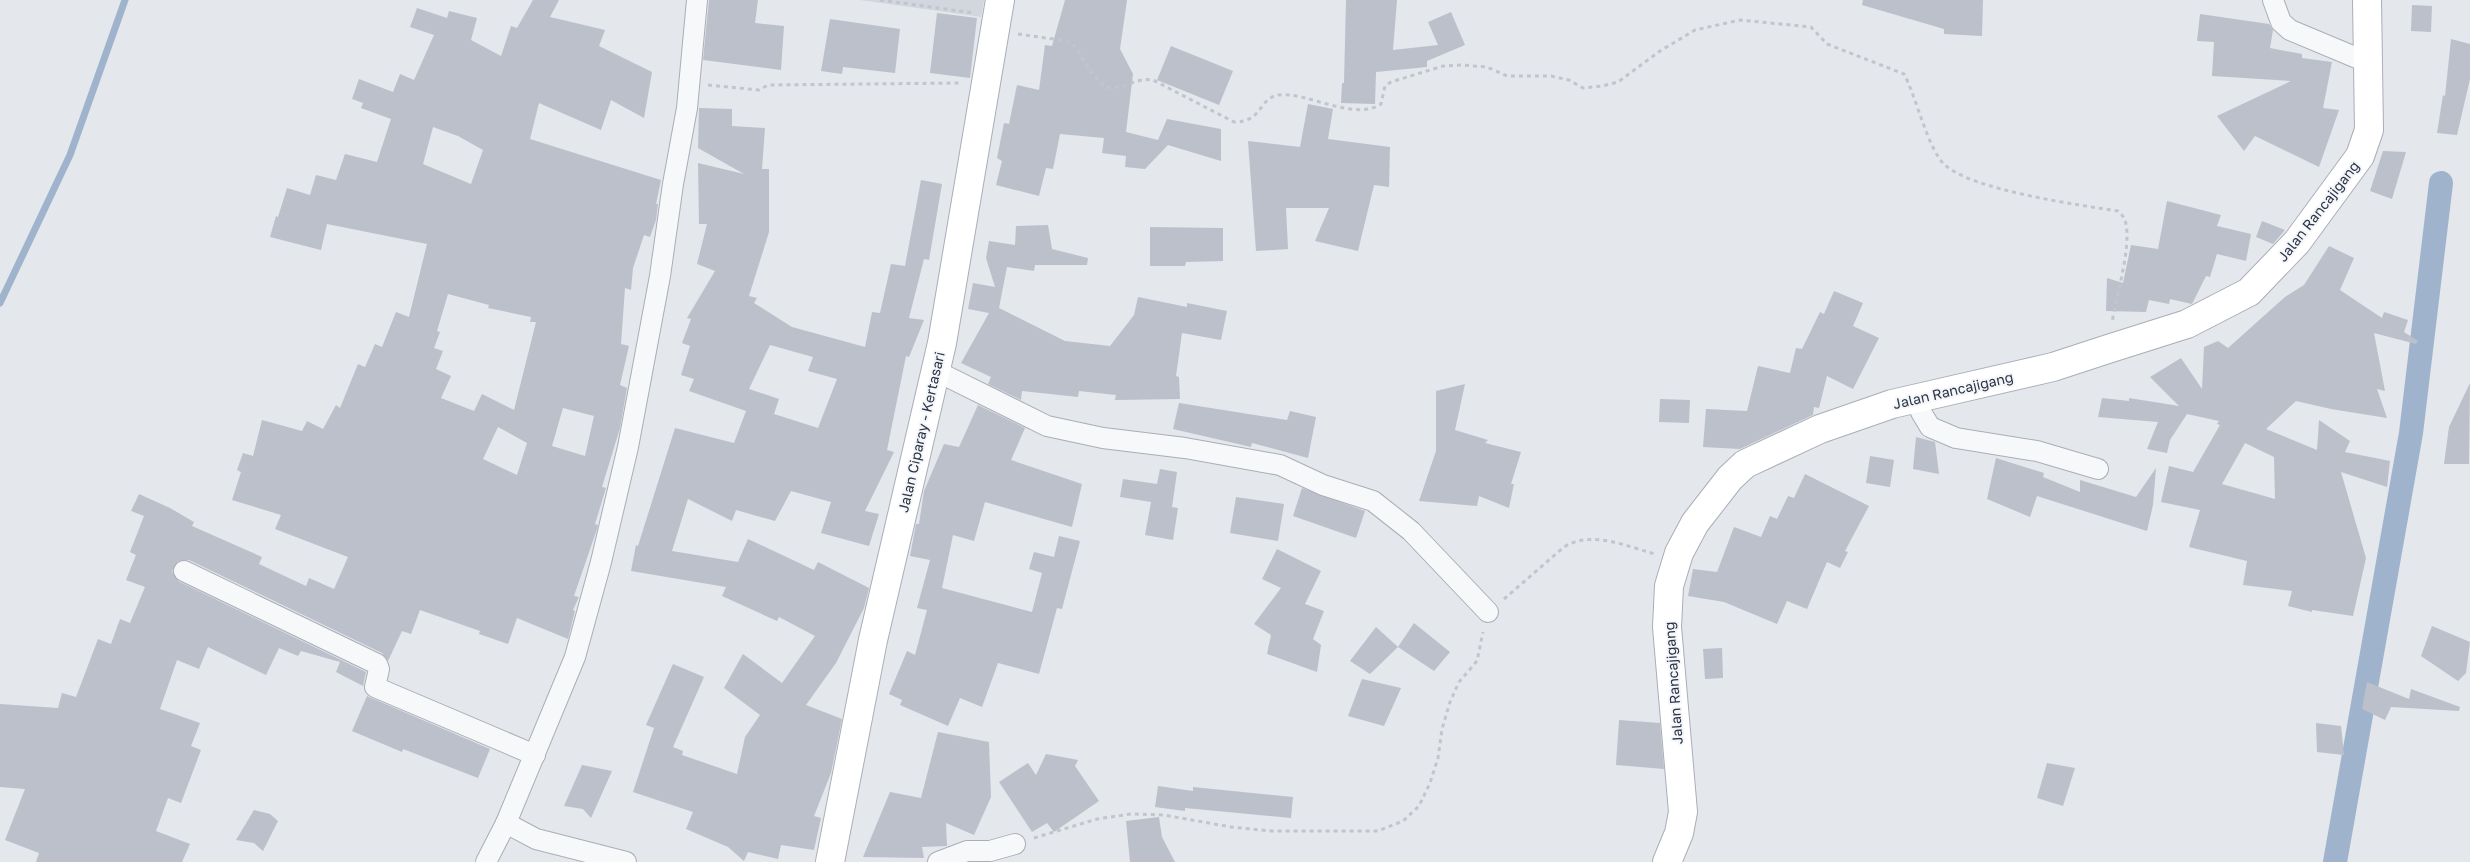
<svg xmlns="http://www.w3.org/2000/svg" width="2470" height="862" font-family="'Golos Text',sans-serif">
  <style>
    .built { fill: #d2d6de }
    .lines { fill: none; stroke-linecap: round; stroke-linejoin: round }
    .stream { stroke: #9fb4cc; stroke-width: 7 }
    .canal { stroke: #9fb4cc; stroke-width: 24 }
    .building { fill: #bbc0ca; fill-rule: evenodd }
    .street-casing { stroke: #a9aeb7; stroke-width: 22 }
    .secondary-casing { stroke: #a9aeb7; stroke-width: 30 }
    .path { stroke: #c2c5cb; stroke-width: 3; stroke-dasharray: 4 4; stroke-linecap: butt }
    .street { stroke: #f7f8fa; stroke-width: 20 }
    .secondary { stroke: #fff; stroke-width: 28 }
    .labels { text-anchor: middle; dominant-baseline: central; stroke-width: 4; stroke-linejoin: round; paint-order: stroke }
    .street-label { font-size: 14px; fill: #2b3445; stroke: #f4f6f9 }
  </style>
  <rect width="100%" height="100%" fill="#e4e7ec"/>
  <polygon class="built" points="860,0 984,0 981,17"/>
  <g class="lines">
    <polyline class="stream" points="0,303 70,155 125,0"/>
    <polyline class="canal" points="2335,862 2411,433 2441,183"/>
  </g>
  <g class="building">
    <path d="M 533,0 L 559,0 L 550,17 L 605,30 L 599,46 L 652,72 L 644,118 L 611,100 L 601,130 L 539,103 L 530,139 L 661,180 L 656,204 L 658,204 L 656,220 L 650,237 L 644,235 L 633,268 L 631,290 L 625,288 L 621,344 L 629,346 L 620,385 L 627,388 L 620,428 L 602,487 L 606,488 L 595,524 L 598,525 L 597,529 L 574,596 L 579,597 L 573,610 L 575,611 L 568,639 L 517,618 L 508,644 L 479,634 L 480,631 L 420,610 L 411,634 L 402,631 L 388,661 L 382,653 L 189,560 L 178,561 L 172,571 L 178,581 L 366,672 L 363,686 L 336,672 L 340,662 L 301,651 L 298,656 L 279,648 L 266,675 L 208,647 L 199,669 L 177,660 L 160,709 L 200,723 L 191,746 L 201,750 L 181,803 L 168,798 L 156,831 L 190,844 L 182,862 L 36,862 L 39,853 L 5,840 L 25,789 L 0,787 L 0,704 L 58,708 L 62,693 L 76,697 L 98,639 L 111,644 L 120,619 L 130,623 L 145,587 L 126,580 L 136,555 L 130,552 L 144,516 L 131,511 L 139,494 L 170,508 L 194,522 L 192,526 L 262,557 L 259,564 L 306,586 L 309,578 L 334,589 L 348,557 L 275,529 L 281,515 L 232,500 L 241,472 L 237,470 L 243,453 L 253,456 L 262,420 L 302,431 L 307,421 L 323,429 L 336,405 L 340,408 L 358,364 L 365,367 L 375,344 L 382,347 L 396,312 L 409,317 L 427,244 L 327,224 L 321,250 L 270,237 L 276,216 L 278,217 L 287,188 L 310,195 L 316,175 L 336,180 L 345,154 L 377,162 L 391,119 L 361,108 L 363,103 L 352,99 L 359,79 L 393,92 L 400,74 L 414,80 L 434,35 L 410,27 L 417,8 L 447,18 L 449,11 L 477,18 L 471,40 L 501,56 L 511,26 L 517,28 ZM 433,127 L 458,136 L 483,150 L 471,184 L 423,164 ZM 448,294 L 489,305 L 488,308 L 531,317 L 530,322 L 536,322 L 514,410 L 482,394 L 474,411 L 441,398 L 451,376 L 436,369 L 443,351 L 434,348 L 440,332 L 437,331 ZM 563,408 L 594,416 L 585,456 L 552,446 ZM 498,427 L 527,443 L 517,475 L 483,459 Z"/>
    <polygon points="709,0 758,0 755,23 784,26 781,70 703,60"/>
    <polygon points="1065,0 1127,0 1120,49 1133,74 1126,132 1158,140 1167,119 1221,129 1221,161 1168,145 1145,169 1125,167 1126,156 1102,153 1104,138 1060,134 1053,169 1046,168 1039,196 996,185 1002,161 997,158 1004,123 1009,124 1017,85 1039,90 1045,45 1052,46"/>
    <polygon points="1346,0 1397,0 1393,50 1438,45 1428,22 1451,12 1465,45 1427,61 1427,67 1376,72 1375,104 1341,103 1342,83 1344,83"/>
    <polygon points="1863,0 1983,0 1982,36 1944,34 1944,29 1862,5"/>
    <polygon points="2412,5 2432,6 2431,32 2411,31"/>
    <polygon points="937,13 977,18 970,78 930,73"/>
    <polygon points="2200,14 2269,24 2273,30 2270,48 2302,54 2302,58 2332,62 2323,108 2339,110 2319,167 2255,136 2244,151 2217,116 2291,81 2212,76 2214,42 2197,41"/>
    <polygon points="830,19 900,29 895,73 843,67 842,74 821,71"/>
    <polygon points="2451,39 2470,44 2470,79 2457,135 2437,133 2443,95 2445,96"/>
    <polygon points="1171,46 1233,71 1219,105 1157,80"/>
    <polygon points="1308,104 1333,109 1328,139 1390,147 1389,187 1374,185 1358,251 1315,241 1329,208 1286,208 1288,249 1256,251 1248,141 1300,147"/>
    <path d="M 699,108 L 732,109 L 732,126 L 765,128 L 762,169 L 769,169 L 769,232 L 749,296 L 757,298 L 754,303 L 792,327 L 865,347 L 872,312 L 880,313 L 891,264 L 905,266 L 921,180 L 942,184 L 929,260 L 924,259 L 909,318 L 924,320 L 909,357 L 906,356 L 887,450 L 894,452 L 865,511 L 879,514 L 869,546 L 821,533 L 831,502 L 791,491 L 775,521 L 736,510 L 732,521 L 688,499 L 672,551 L 738,562 L 748,539 L 814,570 L 818,562 L 869,588 L 864,608 L 836,663 L 806,705 L 842,719 L 831,773 L 814,816 L 821,818 L 814,850 L 781,845 L 778,859 L 748,852 L 744,861 L 728,847 L 686,829 L 693,812 L 633,792 L 654,728 L 646,725 L 673,664 L 704,677 L 673,747 L 683,751 L 682,755 L 737,774 L 745,737 L 760,715 L 724,688 L 743,654 L 782,683 L 815,636 L 779,617 L 777,621 L 722,596 L 726,587 L 631,571 L 636,545 L 638,546 L 675,428 L 734,443 L 746,411 L 689,391 L 694,379 L 681,375 L 690,346 L 682,343 L 691,319 L 687,318 L 715,271 L 697,264 L 707,224 L 699,224 L 698,163 L 744,174 L 698,148 ZM 770,345 L 813,357 L 808,371 L 837,379 L 818,428 L 774,414 L 779,399 L 749,389 Z"/>
    <polygon points="2383,151 2406,152 2392,199 2370,191"/>
    <polygon points="2167,201 2221,215 2217,226 2251,234 2246,261 2217,254 2210,277 2206,276 2192,304 2170,299 2169,304 2149,300 2146,312 2106,311 2107,278 2123,283 2131,245 2158,249"/>
    <polygon points="2262,221 2285,230 2273,244 2256,237"/>
    <polygon points="1048,225 1052,249 1088,258 1087,265 1035,265 1034,271 1007,267 999,308 1065,341 1110,346 1134,315 1138,297 1187,307 1187,303 1227,311 1221,340 1182,333 1176,376 1179,377 1180,399 1115,400 1116,395 1079,391 1078,397 1022,391 1021,400 988,384 991,377 961,363 989,313 968,309 973,283 995,287 986,258 989,241 1015,245 1016,226"/>
    <polygon points="1150,227 1223,228 1223,261 1186,262 1185,266 1150,266"/>
    <path d="M 2329,246 L 2354,258 L 2340,290 L 2382,318 L 2384,312 L 2408,320 L 2404,332 L 2418,341 L 2416,344 L 2374,333 L 2385,391 L 2377,389 L 2387,418 L 2331,409 L 2296,401 L 2266,429 L 2317,450 L 2319,420 L 2350,441 L 2345,452 L 2390,461 L 2387,487 L 2341,472 L 2366,558 L 2353,616 L 2312,610 L 2312,612 L 2288,606 L 2292,591 L 2243,585 L 2247,561 L 2189,547 L 2200,510 L 2161,502 L 2169,466 L 2193,472 L 2220,425 L 2217,424 L 2219,421 L 2187,414 L 2170,440 L 2167,453 L 2147,449 L 2158,422 L 2098,417 L 2102,398 L 2129,401 L 2129,398 L 2179,406 L 2150,377 L 2181,358 L 2202,389 L 2204,347 L 2218,341 L 2228,348 L 2285,297 L 2304,285 ZM 2245,443 L 2274,457 L 2275,499 L 2222,484 Z"/>
    <polygon points="1834,291 1863,303 1853,326 1879,338 1853,389 1827,376 1819,408 1814,407 1813,415 1740,449 1703,447 1706,409 1747,411 1758,366 1790,373 1796,348 1802,349 1820,312 1824,314"/>
    <polygon points="2470,383 2469,464 2444,464 2449,427"/>
    <polygon points="1465,384 1455,430 1488,440 1485,443 1521,452 1511,484 1514,484 1509,508 1479,496 1477,506 1419,501 1436,451 1436,391"/>
    <polygon points="1660,399 1690,400 1689,423 1659,422"/>
    <polygon points="1179,403 1287,420 1290,411 1316,417 1308,458 1252,443 1251,447 1173,429"/>
    <polygon points="978,405 1025,428 1011,460 1082,484 1072,527 985,502 974,541 953,535 942,588 1032,612 1042,573 1029,569 1034,552 1054,557 1059,536 1080,541 1062,609 1057,608 1039,674 998,663 982,707 960,698 948,726 900,705 902,700 889,694 907,651 915,655 927,610 917,608 930,560 910,556 916,524 919,524 924,491 944,444 959,447"/>
    <polygon points="1916,437 1935,442 1939,474 1913,469"/>
    <polygon points="1870,456 1894,460 1890,487 1866,483"/>
    <polygon points="1996,458 2044,473 2043,477 2080,492 2080,480 2136,497 2156,468 2153,505 2147,531 2037,496 2030,517 1987,499"/>
    <polygon points="1160,469 1177,472 1172,507 1178,508 1173,540 1145,535 1151,502 1120,497 1123,479 1157,484"/>
    <polygon points="1805,474 1869,506 1845,551 1848,552 1840,568 1827,562 1807,609 1787,601 1777,624 1724,602 1688,596 1693,569 1717,572 1734,527 1761,537 1770,516 1777,519 1788,496 1794,498"/>
    <polygon points="1302,488 1365,511 1356,538 1293,516"/>
    <polygon points="1236,497 1284,504 1278,541 1230,533"/>
    <polygon points="1277,549 1321,571 1305,604 1324,611 1313,639 1321,645 1317,672 1267,654 1271,635 1254,624 1281,588 1262,579"/>
    <polygon points="1414,623 1450,652 1434,671 1398,647"/>
    <polygon points="2432,626 2470,642 2466,673 2458,681 2421,656"/>
    <polygon points="1376,627 1398,647 1370,674 1350,661"/>
    <polygon points="1722,648 1723,678 1705,679 1703,649"/>
    <polygon points="1362,679 1401,688 1384,726 1348,716"/>
    <polygon points="2367,682 2409,699 2411,689 2460,707 2459,711 2391,707 2385,720 2362,709"/>
    <polygon points="367,696 490,749 478,778 403,749 402,752 352,731"/>
    <polygon points="1619,720 1660,723 1664,769 1616,765"/>
    <polygon points="2316,723 2341,726 2344,755 2317,752"/>
    <polygon points="938,732 989,742 991,797 974,835 946,823 947,846 922,847 924,858 863,857 890,792 921,798"/>
    <polygon points="1046,754 1078,760 1075,766 1099,801 1054,832 1047,823 1032,832 999,782 1028,763 1036,775"/>
    <polygon points="2047,763 2075,768 2063,806 2037,798"/>
    <polygon points="582,765 612,771 591,818 583,809 564,806"/>
    <polygon points="1158,786 1193,791 1193,787 1293,797 1291,818 1185,808 1185,811 1155,807"/>
    <polygon points="254,810 270,814 278,821 263,851 254,843 236,840"/>
    <polygon points="1159,817 1162,837 1175,862 1130,862 1126,821"/>
  </g>
  <g class="lines">
    <g class="street-casing">
      <g id="street">
        <polyline points="2273,0 2281,22 2290,30 2369,63"/>
        <polyline points="936,371 1047,426 1103,438 1185,448 1280,465 1323,485 1373,501 1411,531 1488,612"/>
        <polyline points="1916,398 1921,412 1930,427 1956,438 2037,451 2098,469"/>
        <polyline points="184,571 377,664 379,669 375,687 535,755"/>
        <polyline points="486,862 506,823"/>
        <polyline points="626,862 536,839 506,823 575,657 601,562 628,447 660,276 673,184 687,108 697,0"/>
        <polyline points="938,862 967,851 990,851 1015,844"/>
      </g>
    </g>
    <g class="secondary-casing">
      <g id="secondary">
        <polyline points="830,862 873,640 942,343 1000,0"/>
        <polyline points="1667,862 1679,833 1683,812 1667,627 1669,586 1679,553 1695,523 1730,478 1745,464 1820,429 1892,404 2053,367 2108,349 2187,324 2249,292 2297,242 2360,156 2369,130 2367,0"/>
      </g>
    </g>
    <g class="path">
      <polyline points="880,0 974,13"/>
      <path d="M 1018,34 L 1067,41 L 1076,47 L 1089,70 L 1105,87 C 1125,91 1134,77 1153,80 L 1234,122 C 1263,122 1258,99 1278,95 C 1306,91 1354,122 1381,104 L 1385,86 L 1391,82 L 1443,66 L 1462,65 L 1487,67 L 1507,76 L 1551,76 L 1569,80 L 1583,88 L 1602,86 L 1618,82 L 1660,51 L 1695,30 L 1740,20 L 1811,27 L 1827,44 L 1904,74 C 1916,96 1928,150 1945,165 C 1972,190 2078,205 2118,211 C 2122,215 2125,218 2126,224 C 2131,250 2116,296 2112,323"/>
      <polyline points="708,85 759,90 768,85 960,83"/>
      <path d="M 1504,599 L 1564,547 C 1591,530 1626,546 1655,554"/>
      <polyline points="1034,838 1097,819 1131,814 1164,815 1231,827 1271,831 1378,831 1403,821 1419,806 1430,783 1438,758 1442,729 1450,702 1459,682 1477,661 1483,632"/>
    </g>
    <use href="#street" class="street"/>
    <use href="#secondary" class="secondary"/>
  </g>
  <g class="labels">
    <g class="street-label">
      <text transform="translate(2318 211) rotate(-52)">Jalan Rancajigang</text>
      <text transform="translate(1953 390) rotate(-13)">Jalan Rancajigang</text>
      <text transform="translate(921 432) rotate(-77)">Jalan Ciparay - Kertasari</text>
      <text transform="translate(1673 683) rotate(-94)">Jalan Rancajigang</text>
    </g>
  </g>
</svg>
